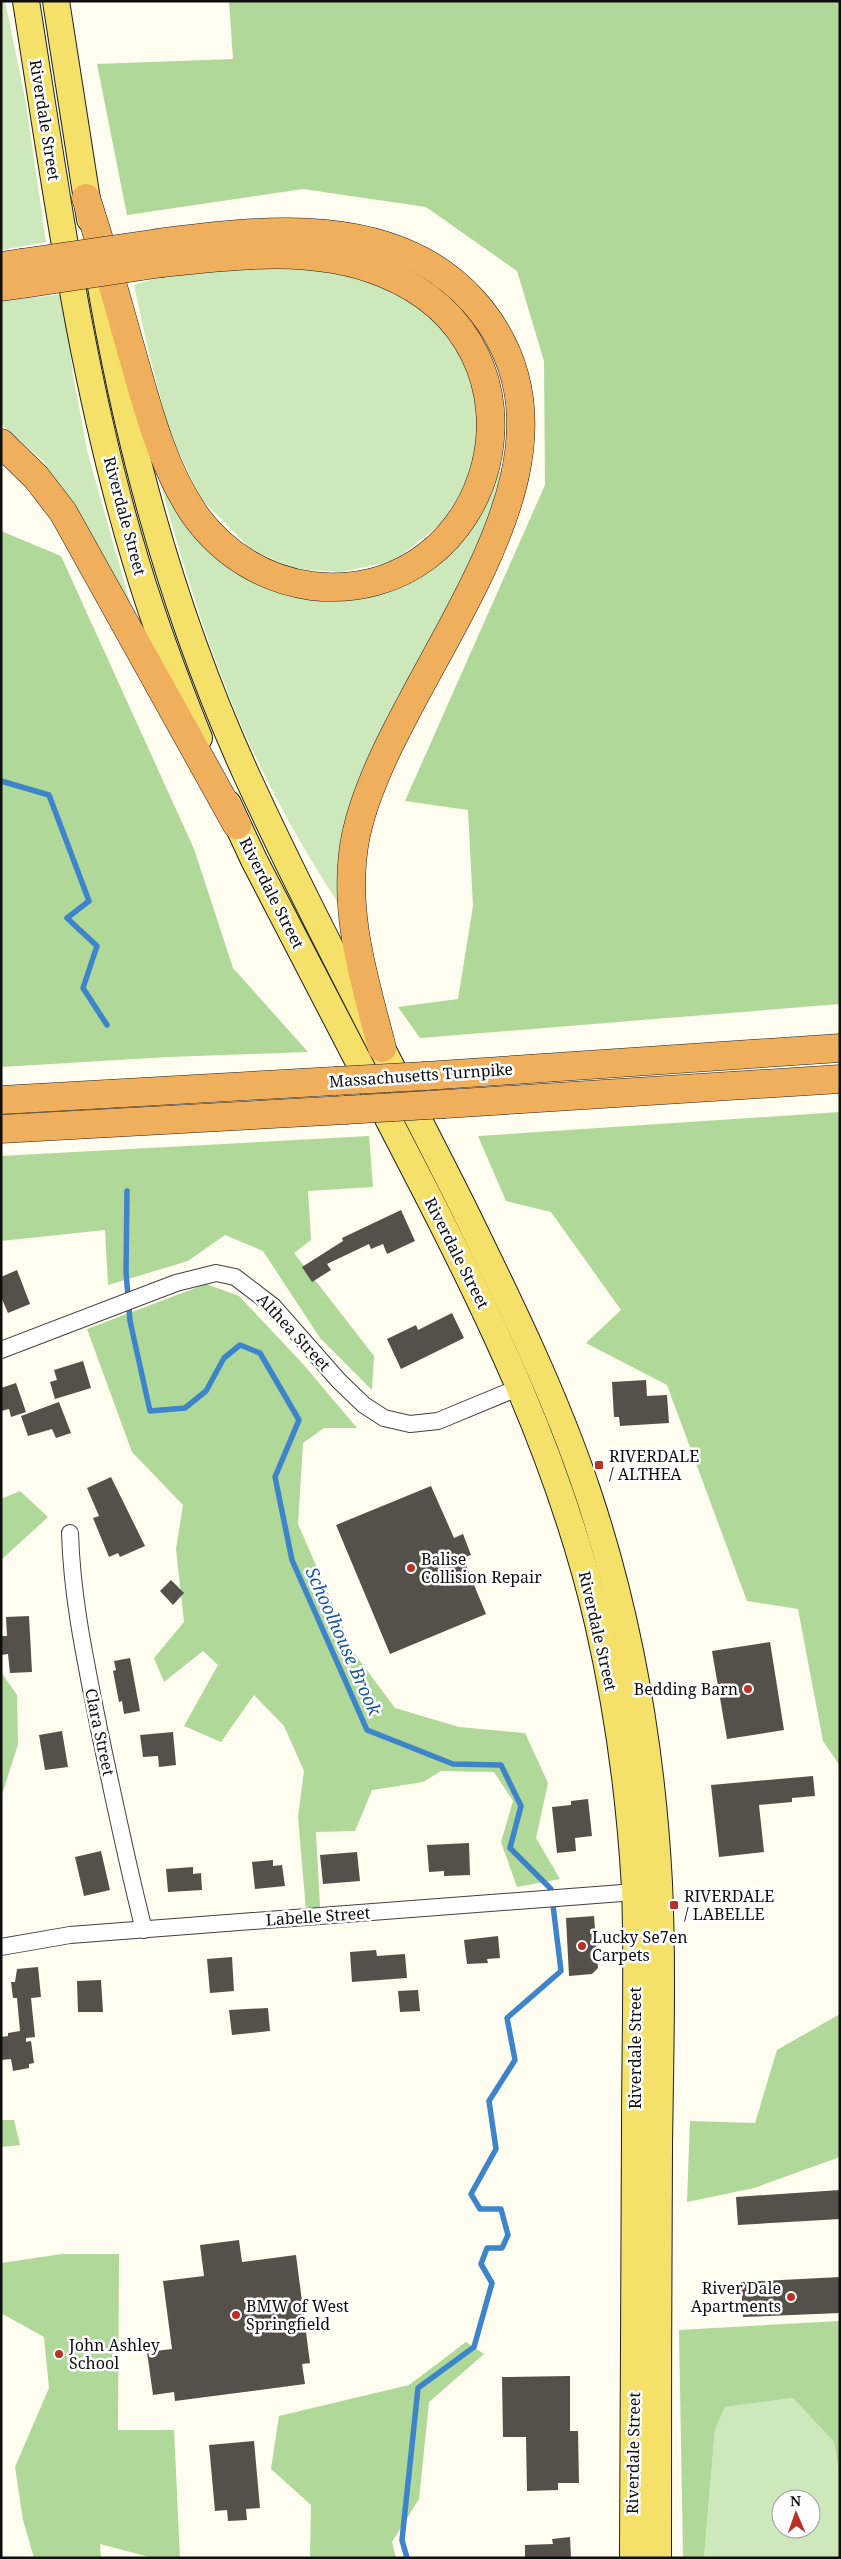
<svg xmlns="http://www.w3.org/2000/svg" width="841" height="2559" font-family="'Noto Serif',serif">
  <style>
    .green { fill: #cde8ba; fill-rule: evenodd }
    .forest { fill: #afd899 }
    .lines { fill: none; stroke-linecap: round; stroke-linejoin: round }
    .stream { stroke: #3e84ca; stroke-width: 5.5 }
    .building { fill: #56504a }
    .minor-casing { stroke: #414141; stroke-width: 18 }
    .primary-casing { stroke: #1f1f1f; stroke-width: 28 }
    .motorway-casing { stroke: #1f1f1f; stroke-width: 29 }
    .minor { stroke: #fff; stroke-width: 16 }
    .primary { stroke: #f5e169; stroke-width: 26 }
    .motorway { stroke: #f0af5c; stroke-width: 28 }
    .motorway-bridge-casing { stroke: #1f1f1f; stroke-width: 29; stroke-linecap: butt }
    .motorway-bridge { stroke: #f0af5c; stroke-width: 28 }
    .poi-dot { fill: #ba3129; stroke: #fff; stroke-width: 2 }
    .labels { text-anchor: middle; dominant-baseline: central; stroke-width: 5; stroke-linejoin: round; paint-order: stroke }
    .street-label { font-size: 16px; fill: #0e0e0e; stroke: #fff }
    .poi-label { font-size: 16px; fill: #0e0e0e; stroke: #fff; text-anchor: start }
    .water-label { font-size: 18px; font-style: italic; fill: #1a569d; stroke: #fff }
  </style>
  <rect width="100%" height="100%" fill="#fffdef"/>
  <g class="green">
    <polygon points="1,1 5,1 26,103 46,242 1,250"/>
    <polygon points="303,263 356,276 421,304 459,347 477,405 476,468 442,523 394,561 341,572 294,569 251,549 201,499 170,433 149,354 134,285 177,272"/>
    <polygon points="63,294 73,375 88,454 134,617 74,510 43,461 1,424 1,301"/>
    <path d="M 152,451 L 205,544 L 249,581 L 302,597 L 350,598 L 403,584 L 449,553 L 483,507 L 497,471 L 503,472 L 498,499 L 479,547 L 365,767 L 348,811 L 339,857 L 338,903 C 302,847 269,789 242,727 C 204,638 176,544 152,451 Z"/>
    <path d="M 793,2398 L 834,2442 L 840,2479 L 840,2558 L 704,2558 L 715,2429 L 725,2407 ZM 781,2499 L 811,2499 L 811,2529 L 781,2529 Z"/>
  </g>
  <g class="forest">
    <polygon points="229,1 840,1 840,1004 420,1038 398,1007 458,999 473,906 468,810 405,801 545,485 544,361 517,271 426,207 303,189 127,215 97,64 233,59"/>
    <polygon points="1,531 61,556 194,849 233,968 308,1052 168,1057 1,1067"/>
    <polygon points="840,1112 840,1766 823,1741 798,1609 747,1601 667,1385 586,1343 621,1310 551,1212 506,1201 478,1136"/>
    <polygon points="369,1136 373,1187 308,1191 311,1240 294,1253 374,1356 372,1390 320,1338 263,1251 225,1235 188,1261 108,1285 105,1230 1,1241 1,1156"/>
    <polygon points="206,1284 239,1296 303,1364 357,1428 324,1428 303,1443 298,1524 354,1653 395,1708 459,1727 525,1733 548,1783 536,1838 560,1879 517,1887 501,1842 513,1801 494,1772 441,1771 423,1782 372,1790 355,1831 316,1832 320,1907 306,1910 298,1817 304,1771 284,1726 254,1695 221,1742 184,1726 218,1665 203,1651 164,1682 154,1658 184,1622 176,1549 183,1505 132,1452 87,1329"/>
    <polygon points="20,1491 48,1517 1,1560 1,1499"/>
    <polygon points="1,1672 17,1695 18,1744 1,1798"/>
    <polygon points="840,2014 840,2157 754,2188 687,2202 690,2121 755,2123 777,2050"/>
    <polygon points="1,2120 14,2120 20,2145 1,2147"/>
    <polygon points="62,2254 119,2254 118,2430 174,2430 180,2558 153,2558 100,2544 101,2558 34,2558 23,2520 15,2467 49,2388 44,2337 1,2313 1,2263"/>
    <polygon points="840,2321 840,2479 834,2442 793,2398 725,2407 715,2429 704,2558 683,2558 679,2330"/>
    <polygon points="466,2342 484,2354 429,2402 419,2499 392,2542 396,2558 310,2558 311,2505 271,2469 279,2416 409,2385"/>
  </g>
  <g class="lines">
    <g class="stream">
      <polyline points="1,781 49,795 89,901 67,918 97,946 83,988 107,1025"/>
      <polyline points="127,1191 126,1272 130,1321 150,1411 185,1408 206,1391 224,1358 240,1345 260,1353 299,1420 275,1477 292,1560 367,1730 453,1764 501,1765 521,1806 510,1848 551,1889 561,1971 507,2018 515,2060 489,2101 496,2149 471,2194 480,2209 501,2209 508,2235 502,2248 487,2248 481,2264 492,2283 474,2347 418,2388 402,2540 407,2558"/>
    </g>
  </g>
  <g class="building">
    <polygon points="401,1210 415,1241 387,1254 383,1244 371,1249 369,1244 327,1264 331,1270 312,1282 302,1267 343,1241 342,1238"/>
    <polygon points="17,1270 30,1304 8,1313 1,1297 1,1277"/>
    <polygon points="452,1313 464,1338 401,1369 387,1339 416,1325 418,1330"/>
    <polygon points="83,1361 91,1388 55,1399 50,1382 57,1380 54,1370"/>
    <polygon points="646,1380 647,1396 667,1395 669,1423 620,1426 619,1417 614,1417 612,1382"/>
    <polygon points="16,1383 26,1412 11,1417 9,1409 1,1411 1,1388"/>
    <polygon points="59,1402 71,1433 56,1438 52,1429 28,1436 21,1416"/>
    <polygon points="111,1477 145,1546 120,1557 118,1553 109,1557 93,1518 99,1516 87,1488"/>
    <polygon points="431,1486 454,1538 463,1534 471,1555 463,1558 486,1614 390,1654 336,1525"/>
    <polygon points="171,1580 184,1593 173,1605 160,1591"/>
    <polygon points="29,1616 32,1672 10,1673 8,1654 1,1655 1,1636 7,1636 6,1617"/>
    <polygon points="770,1642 784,1730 727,1739 712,1651"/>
    <polygon points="130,1658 140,1711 124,1714 122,1701 119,1702 113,1671 116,1670 114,1661"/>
    <polygon points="62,1731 68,1767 45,1770 39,1735"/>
    <polygon points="173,1732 176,1765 159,1767 158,1756 143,1757 140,1735"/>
    <polygon points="813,1776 815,1796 792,1798 792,1802 759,1805 764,1852 719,1857 711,1785"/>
    <polygon points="588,1799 592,1836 575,1838 576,1851 557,1853 552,1807 571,1805 571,1801"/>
    <polygon points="469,1843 470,1875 444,1876 444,1871 429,1872 427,1845"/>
    <polygon points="101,1851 110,1890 84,1896 75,1857"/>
    <polygon points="357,1852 360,1881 323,1884 320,1855"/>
    <polygon points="273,1860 273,1866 282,1865 285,1886 255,1889 252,1862"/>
    <polygon points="193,1867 193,1874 201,1873 202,1890 168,1892 166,1869"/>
    <polygon points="594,1916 598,1968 592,1974 569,1976 566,1918"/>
    <polygon points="498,1936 500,1958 487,1959 488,1963 467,1964 464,1940"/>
    <polygon points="376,1950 377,1956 405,1954 407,1978 352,1982 350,1952"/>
    <polygon points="232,1957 234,1991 210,1993 207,1959"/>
    <polygon points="38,1967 41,1997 31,1998 35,2037 26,2038 26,2042 31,2041 34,2063 29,2064 29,2068 13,2071 11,2059 1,2060 1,2037 8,2036 8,2033 20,2031 17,1998 13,1998 11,1982 15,1982 17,1969"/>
    <polygon points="101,1980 103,2012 78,2012 77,1981"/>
    <polygon points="418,1990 420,2011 400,2012 398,1991"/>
    <polygon points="268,2008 270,2031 232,2035 229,2010"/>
    <polygon points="840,2190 840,2219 738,2225 736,2197"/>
    <polygon points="239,2240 242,2262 296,2255 310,2363 302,2364 305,2384 175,2401 174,2392 153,2395 147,2352 172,2349 163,2281 204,2276 200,2245"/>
    <polygon points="840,2277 840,2313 743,2317 741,2282"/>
    <polygon points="570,2376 570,2431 578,2431 579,2483 558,2483 558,2490 527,2491 526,2437 503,2437 502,2377"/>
    <polygon points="254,2441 260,2508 246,2509 247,2520 228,2521 227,2510 215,2511 209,2445"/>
    <polygon points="570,2537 571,2558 525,2558 525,2545 553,2544 552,2539"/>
  </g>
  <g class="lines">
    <g class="minor-casing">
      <g id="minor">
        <polyline points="1,1350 176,1283 216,1273 235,1277 273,1306 339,1381 364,1405 384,1418 410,1424 438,1421 520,1387"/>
        <path d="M 70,1533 C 72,1600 86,1663 99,1729 C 113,1796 127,1863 144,1930"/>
        <polyline points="1,1947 70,1935 635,1892"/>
      </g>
    </g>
    <g class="primary-casing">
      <g id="primary">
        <path d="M 26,1 C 56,189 81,380 136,562 C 154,622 176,681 199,738"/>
        <polyline points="56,1 90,219"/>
        <path d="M 98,269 C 127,445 173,614 247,776 C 314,922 391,1063 463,1207 C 509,1301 555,1394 588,1493 C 630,1619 652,1751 659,1883 C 663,1971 660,2060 659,2148 C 658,2285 658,2421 658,2558"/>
        <path d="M 228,804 L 254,860 C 306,960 358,1060 410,1161 C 487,1309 560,1459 598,1623 C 618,1710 630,1799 635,1888 C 638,1968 635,2049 635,2129 C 634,2272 633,2415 633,2558"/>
      </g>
    </g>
    <g class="motorway-casing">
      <g id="motorway">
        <path d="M 86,198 C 101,245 115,292 128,339 C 145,398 160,464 195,515 C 223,554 265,580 312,586 C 498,606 566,346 383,273 C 315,245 234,255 162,263"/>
        <path d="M 158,243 C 264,229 395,213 474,302 C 617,465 391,672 356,835 C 341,908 364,978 382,1048"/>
        <polyline points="1,266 21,263"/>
        <polyline points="1,287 23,284"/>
        <polyline points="1,443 36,477 63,512 237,825"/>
        <polyline points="425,1076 840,1048"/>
        <polyline points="1,1100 335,1081"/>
        <polyline points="445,1104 840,1079"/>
        <polyline points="1,1129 345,1110"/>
      </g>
    </g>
    <use href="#minor" class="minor"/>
    <use href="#primary" class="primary"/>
    <use href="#motorway" class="motorway"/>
    <g class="motorway-bridge-casing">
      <g id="motorway-bridge">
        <polyline points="21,263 158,243"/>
        <polyline points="23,284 162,263"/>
        <polyline points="335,1081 425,1076"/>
        <polyline points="345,1110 445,1104"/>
      </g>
    </g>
    <use href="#motorway-bridge" class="motorway-bridge"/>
  </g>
  <g class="poi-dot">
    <rect x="594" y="1460" width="10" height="10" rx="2.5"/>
    <circle cx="411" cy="1568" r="5"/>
    <circle cx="748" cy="1689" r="5"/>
    <rect x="669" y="1900" width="10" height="10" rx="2.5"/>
    <circle cx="582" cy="1946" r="5"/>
    <circle cx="791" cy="2297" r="5"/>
    <circle cx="236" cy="2315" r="5"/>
    <circle cx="59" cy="2354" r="5"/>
  </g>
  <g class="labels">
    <g class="street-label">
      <text transform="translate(45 120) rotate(81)">Riverdale Street</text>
      <text transform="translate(125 516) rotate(75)">Riverdale Street</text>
      <text transform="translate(272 893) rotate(63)">Riverdale Street</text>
      <text transform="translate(421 1075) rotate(-4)">Massachusetts Turnpike</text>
      <text transform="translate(457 1253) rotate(63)">Riverdale Street</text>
      <text transform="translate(294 1332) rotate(47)">Althea Street</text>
      <text transform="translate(598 1631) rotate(77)">Riverdale Street</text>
      <text transform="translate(100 1732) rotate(78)">Clara Street</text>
      <text transform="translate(318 1916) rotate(-4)">Labelle Street</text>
      <text transform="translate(635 2048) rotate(-90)">Riverdale Street</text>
      <text transform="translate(633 2453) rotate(-89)">Riverdale Street</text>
    </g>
    <g class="poi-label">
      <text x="609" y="1456">RIVERDALE<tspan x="609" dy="18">/ ALTHEA</tspan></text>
      <text x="421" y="1559">Balise<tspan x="421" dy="18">Collision Repair</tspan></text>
      <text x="738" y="1689" text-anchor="end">Bedding Barn</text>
      <text x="684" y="1896">RIVERDALE<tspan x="684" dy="18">/ LABELLE</tspan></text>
      <text x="592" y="1937">Lucky Se7en<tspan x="592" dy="18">Carpets</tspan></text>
      <text x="781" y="2288" text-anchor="end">River Dale<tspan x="781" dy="18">Apartments</tspan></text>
      <text x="246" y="2306">BMW of West<tspan x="246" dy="18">Springfield</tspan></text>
      <text x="69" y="2345">John Ashley<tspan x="69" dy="18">School</tspan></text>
    </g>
    <g class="water-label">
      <text transform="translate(344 1641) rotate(66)">Schoolhouse Brook</text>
    </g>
  </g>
  <rect width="841" height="2559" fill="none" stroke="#0e0e0e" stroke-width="5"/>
  <g transform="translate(796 2514) rotate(358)"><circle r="24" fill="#ffffff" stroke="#9f9f9f"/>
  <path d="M0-4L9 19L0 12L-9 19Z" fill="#ba3129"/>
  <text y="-8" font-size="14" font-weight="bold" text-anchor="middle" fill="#0e0e0e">N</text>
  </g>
</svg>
